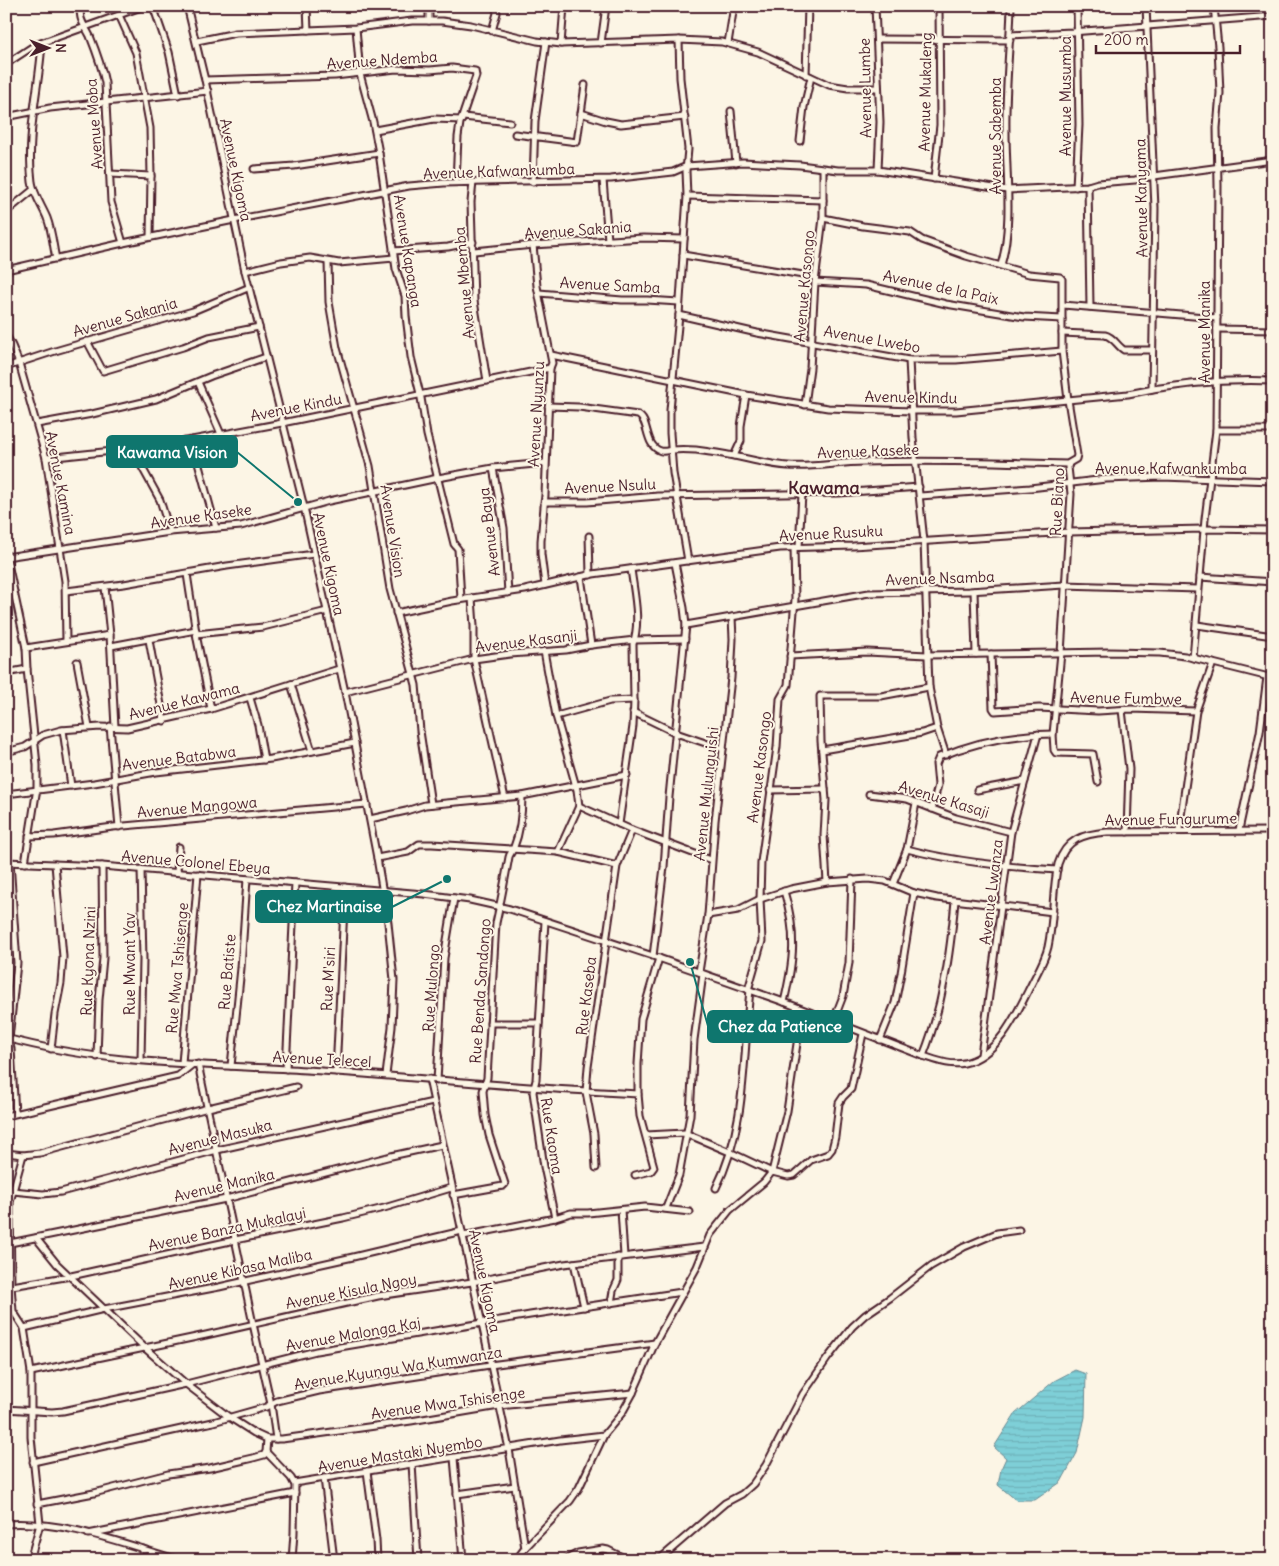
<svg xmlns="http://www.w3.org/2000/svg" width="1279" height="1566" font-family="Delius,sans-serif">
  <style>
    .water { fill: url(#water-rules); stroke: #698992 }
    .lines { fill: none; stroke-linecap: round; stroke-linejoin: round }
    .minor-casing { stroke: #4a1f2b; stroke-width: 9 }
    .minor { stroke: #fcf5e5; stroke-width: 5 }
    .labels { text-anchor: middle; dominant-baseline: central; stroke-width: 4; stroke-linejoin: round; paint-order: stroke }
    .street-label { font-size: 15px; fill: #4a1f2b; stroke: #fcf5e5 }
    .quarter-label { font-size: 18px; font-weight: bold; fill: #4a1f2b; stroke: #fcf5e5 }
    .leader { fill: none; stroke: #0f766e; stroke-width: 2 }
    .callout-dot { fill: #0f766e; stroke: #fcf5e5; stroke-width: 2 }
    .callout { fill: #0f766e; stroke: #0f766e; stroke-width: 2 }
    .callout-label { font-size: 16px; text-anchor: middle; font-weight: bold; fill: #fff }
  </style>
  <defs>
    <pattern id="water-rules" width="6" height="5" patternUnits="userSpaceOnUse" patternTransform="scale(1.25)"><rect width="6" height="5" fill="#7ecfd7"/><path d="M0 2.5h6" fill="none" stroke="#6eb1b9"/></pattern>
  </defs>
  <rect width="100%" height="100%" fill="#fcf5e5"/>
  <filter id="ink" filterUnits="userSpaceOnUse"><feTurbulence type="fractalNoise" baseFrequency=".02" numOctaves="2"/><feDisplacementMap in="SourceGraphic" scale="10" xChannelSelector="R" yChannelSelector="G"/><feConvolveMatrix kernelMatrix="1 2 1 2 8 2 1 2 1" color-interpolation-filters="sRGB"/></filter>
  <g filter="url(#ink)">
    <polygon class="water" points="1075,1370 1086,1374 1085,1417 1077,1453 1061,1482 1035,1500 1016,1500 998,1485 1001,1469 1006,1458 994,1447 1015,1414 1054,1381"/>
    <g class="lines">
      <g class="minor-casing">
        <g id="minor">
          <path d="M 80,6 C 80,23 83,22 90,36 C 96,51 102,67 105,83 L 111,202 L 123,243"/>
          <polyline points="153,6 169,52 178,95"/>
          <polyline points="187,6 205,80 245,271 304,507 345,692 377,858 388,923 394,980 392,1027 386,1075"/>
          <polyline points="307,6 308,30"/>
          <polyline points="429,6 429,21"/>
          <polyline points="875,6 880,122 878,170"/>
          <polyline points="1146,6 1155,208 1152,389"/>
          <polyline points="119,15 136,53 150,128 151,176"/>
          <polyline points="356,28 360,74 373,122 379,153 396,269 405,296 406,316 411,357 421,398 427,435 451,532 454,544 458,549 461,599"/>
          <polyline points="492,31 497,13 495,6"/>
          <polyline points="1010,35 1072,32 1273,16"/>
          <polyline points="877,39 1010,40"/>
          <polyline points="679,40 680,78 688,149 686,171 687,196 679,315 670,410 670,433 673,473 688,561"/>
          <polyline points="197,41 236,33 356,28 412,21 442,21 471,25 537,41 561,44 679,40 722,42 758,52 829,85 848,88 878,88"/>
          <path d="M 42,43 C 39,90 26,134 32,182 C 34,195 42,206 47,218 C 52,231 53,245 56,259"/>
          <polyline points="601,43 606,6"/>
          <polyline points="728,43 734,6"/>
          <polyline points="561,44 564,6"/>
          <polyline points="6,64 35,45 144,6"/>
          <polyline points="806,75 808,6"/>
          <polyline points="205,80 335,76 396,69 430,70 452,68 475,71 476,76 460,123 458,137 456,182"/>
          <polyline points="731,111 736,163"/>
          <polyline points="581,113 606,121 621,124 685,117"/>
          <polyline points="6,117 50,108 208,91"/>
          <polyline points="463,117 510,122"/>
          <polyline points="375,130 434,119 462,120"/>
          <polyline points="515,134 577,142 585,85"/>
          <polyline points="800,141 804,107 811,77"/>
          <polyline points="254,169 294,166 379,153"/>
          <polyline points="110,174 151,176 150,237"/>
          <polyline points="934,179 940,125 939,6"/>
          <polyline points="603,180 608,240"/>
          <polyline points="473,182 471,202 474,301 487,381"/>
          <polyline points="533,182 535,121 546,42"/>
          <polyline points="1088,186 1090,307"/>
          <polyline points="1076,187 1079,125 1077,6"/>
          <polyline points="687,196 823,200"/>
          <polyline points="6,212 33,190"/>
          <polyline points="823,218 863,226 910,232 922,240 966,256 1029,274 1060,277 1062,279 1062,351 1068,400 1077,455 1076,459 1069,463 1068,467 1071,494 1061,653 1053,734 1054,750 1056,753 1093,754 1098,782"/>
          <polyline points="533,245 537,286 552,363 550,368 545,495 541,541 541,554 545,585"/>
          <polyline points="393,251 448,247 473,242"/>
          <polyline points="474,251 533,245 643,238 684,239"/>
          <polyline points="683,255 815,277"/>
          <polyline points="328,262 329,302 337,348 370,466 390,589 416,685 420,731 431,804"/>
          <path d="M 1001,265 C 1013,226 1006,173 1006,132 C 1005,90 1010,48 1011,6"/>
          <polyline points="6,270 123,243 234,220 409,186 444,183 611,179 673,172 687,166 743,162 800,165 838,170 878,170 1007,190 1088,186 1098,183 1135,180 1154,176 1273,160"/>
          <polyline points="245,271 281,262 310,258 339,263 394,258"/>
          <polyline points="815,282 866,285 946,304 1024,317 1062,319"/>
          <polyline points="539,293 622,300 647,300 679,302"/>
          <polyline points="1063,305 1217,318"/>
          <polyline points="679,315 757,333 909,360 956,360 1062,351"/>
          <polyline points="1217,329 1273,330"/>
          <path d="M 1062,333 L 1105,335 C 1114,337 1117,346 1124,350 L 1152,350"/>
          <polyline points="6,335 12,346 19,363 46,458 65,581 66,641"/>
          <polyline points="87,341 103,371 183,347 209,337 259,327"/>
          <path d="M 551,355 L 746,395 L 828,408 L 912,411 L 956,411 L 1128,394 C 1175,384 1225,379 1273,381"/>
          <polyline points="909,360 913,438 924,541 929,687 937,728 946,755"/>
          <polyline points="6,367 55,351 193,311 250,287"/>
          <polyline points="198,382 221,434"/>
          <polyline points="805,405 810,368 815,282 823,218 823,169"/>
          <path d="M 548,406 L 579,407 L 638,415 C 650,421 644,446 661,451 C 665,452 669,450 672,450 C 685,449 698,450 710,452 C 737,455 762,464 788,466 C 814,468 839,462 864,462 C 932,460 1000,462 1069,464"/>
          <polyline points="37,424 92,414 156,399 211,376 266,357"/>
          <polyline points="1216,430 1273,430"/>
          <polyline points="192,440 216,528"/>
          <polyline points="132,449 160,500 170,532"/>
          <polyline points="734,456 741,441 741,426 746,395"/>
          <polyline points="46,458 132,449 192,440 282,423 550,368"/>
          <polyline points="493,468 504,528 508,593"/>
          <polyline points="920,496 1030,488 1106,479 1162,477 1273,481"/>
          <polyline points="544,502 587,502 658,496 839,493 919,487"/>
          <polyline points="589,536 590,575"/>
          <polyline points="799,547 802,494"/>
          <polyline points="6,554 26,648 27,669 37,765 37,788 25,863"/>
          <polyline points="6,557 170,532 241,526 329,501 438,478 493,468 545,463"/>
          <polyline points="187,574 197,639 211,709"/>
          <polyline points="581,577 591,645"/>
          <polyline points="1200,577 1273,582"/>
          <polyline points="105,587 110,635 115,727"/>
          <polyline points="66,591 124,584 227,566 314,554"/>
          <polyline points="974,591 976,654"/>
          <polyline points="472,598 474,626 474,659 505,798"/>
          <polyline points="396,613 452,601 525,590 593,574 780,548 853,546 1069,532 1204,529 1273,530"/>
          <polyline points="686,625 869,593 969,591 1064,585 1198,589"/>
          <polyline points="1197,625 1273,636"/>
          <polyline points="196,634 263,627 327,611"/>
          <polyline points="149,640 164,721"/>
          <polyline points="111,646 196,630"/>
          <polyline points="26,648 110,635"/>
          <polyline points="544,651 556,716 577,790 579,806 558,852"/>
          <polyline points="991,654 993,708 995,711 1039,708 1098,711 1131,709 1196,711"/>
          <polyline points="790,656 867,652 927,655 1109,652 1160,653 1185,656 1273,678"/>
          <polyline points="1193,658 1205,519 1216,430 1218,186 1217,128 1220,93 1218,47 1214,6"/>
          <polyline points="77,662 89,727"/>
          <polyline points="6,673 27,669"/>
          <polyline points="291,684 312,751"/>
          <polyline points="345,692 474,659 510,654 566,650 591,645 635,640 685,639"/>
          <polyline points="250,698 258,725 264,760"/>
          <polyline points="1122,710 1129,769 1127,832"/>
          <polyline points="633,712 676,733 723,749"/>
          <polyline points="556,716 610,701 634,700"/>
          <polyline points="110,726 119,827"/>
          <polyline points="63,730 71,786"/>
          <polyline points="822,750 922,733 937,728"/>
          <polyline points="6,752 25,747 43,735 61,730 100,727 127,728 211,709 339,669"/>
          <polyline points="770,790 825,789"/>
          <polyline points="977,790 1025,781"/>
          <polyline points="6,794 94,783 156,772 271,759 355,743"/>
          <polyline points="869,794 907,799 956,818 1011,832"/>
          <polyline points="579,806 632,830 711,860"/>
          <path d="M 932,809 L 938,785 L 936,764 L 939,757 C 977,741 1012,734 1053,734"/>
          <polyline points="370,819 406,811 425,805 522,796 627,775"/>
          <path d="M 619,824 L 633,726 L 634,700 L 633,644 C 641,621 634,593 631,569"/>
          <polyline points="1179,830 1196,711 1213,663"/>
          <polyline points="1239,830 1260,732 1267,677"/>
          <polyline points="29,836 54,835 113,827 367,804"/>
          <path d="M 907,849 C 956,862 1006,867 1057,870"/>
          <polyline points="377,858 408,852 419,844 432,844 558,852 617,866"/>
          <path d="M 6,862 L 102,866 L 424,894 L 470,900 L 510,909 L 653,956 L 784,1002 L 923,1056 C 936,1060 950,1066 964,1063 C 998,1056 1017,1013 1031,985 C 1037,973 1045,960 1048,947 C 1054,919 1052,891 1058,864 C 1066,839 1083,834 1107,832 L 1273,831"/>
          <polyline points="10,862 17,963 9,1039 11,1049 15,1113"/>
          <polyline points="177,872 179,847"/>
          <polyline points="827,882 824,835 826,800 821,741 820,696 881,696 929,687"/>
          <polyline points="893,884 907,849 916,803"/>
          <polyline points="708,915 738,910 760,899 791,889 827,882 868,879 885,881 914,893 937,898 1053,912"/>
          <polyline points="545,921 536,1080 533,1092 544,1167 555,1218 571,1213 588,1213 645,1207 690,1212"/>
          <polyline points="653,956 664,867 669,797 686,625 684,608 675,563"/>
          <polyline points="699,972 708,915 715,821 731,678 733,639 732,617"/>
          <polyline points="748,990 762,941 760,899 761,862 777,747 780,699 788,685 795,599 794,547"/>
          <path d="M 784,1002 C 794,960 797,933 784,891"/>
          <polyline points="833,1022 843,996 849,963 852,879"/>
          <polyline points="490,1023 539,1023"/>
          <path d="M 6,1038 C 104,1065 206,1064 306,1070 C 417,1077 527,1089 638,1094"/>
          <polyline points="880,1040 895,1003 901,973 914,893"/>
          <polyline points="51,1049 55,1014 61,983 63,957 55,864"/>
          <polyline points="981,1055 1011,832 1038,734"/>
          <path d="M 923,1056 C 943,1006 950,954 955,901"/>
          <polyline points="97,1057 99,1000 103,958 102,866"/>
          <polyline points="141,1059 143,960 141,869"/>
          <polyline points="182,1063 198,874"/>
          <polyline points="198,1064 253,1324 271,1404 276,1439"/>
          <polyline points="231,1066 241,968 247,879"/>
          <polyline points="286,1069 295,883"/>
          <polyline points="336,1072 345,887"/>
          <polyline points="429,1079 509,1449 525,1548"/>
          <polyline points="437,1081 444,958 454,898"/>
          <polyline points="6,1116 178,1076 193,1064"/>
          <polyline points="646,1135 685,1133 732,1153 772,1172 788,1176 794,1175 811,1160 828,1154 832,1149 835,1137 839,1103 843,1097 851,1089 863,1034"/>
          <polyline points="6,1153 23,1155 40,1153 208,1108 296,1087"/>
          <polyline points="23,1155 10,1202 11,1286 13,1311 24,1328 31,1372 31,1437 40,1524 30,1560"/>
          <polyline points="596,1168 594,1134 586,1092 588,1067 617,866 632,830"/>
          <polyline points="635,1175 651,1171 654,1167 640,1116 638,1094 638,1064 641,1019 659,958"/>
          <path d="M 716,1188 C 747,1127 743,1056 750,990"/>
          <polyline points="13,1191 43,1194 61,1192 217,1150 433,1102"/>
          <path d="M 453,1195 L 503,1186 L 505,1184 L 489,1135 L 485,1115 L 483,1091 L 487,1078 L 496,923 C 501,901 505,879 509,857 C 510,853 513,851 514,847 C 520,832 522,812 522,796"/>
          <polyline points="666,1208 679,1175 690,1115 694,1040 703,974"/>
          <polyline points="621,1210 624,1256"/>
          <polyline points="463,1236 555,1218"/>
          <polyline points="36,1238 57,1264 145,1348 186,1384 229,1417 254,1433 267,1439 282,1439 411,1421 499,1406 633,1393"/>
          <polyline points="10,1243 226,1199 391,1156 442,1145"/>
          <polyline points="574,1263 584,1307"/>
          <polyline points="6,1287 71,1276 235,1240 343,1218 384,1208 451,1188"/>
          <polyline points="611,1303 613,1291 618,1280 618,1257"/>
          <polyline points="24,1328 104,1309 219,1287 353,1257 462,1231"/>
          <polyline points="31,1372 206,1335 378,1296 472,1282 564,1264 704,1247"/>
          <polyline points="6,1409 52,1412 63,1411 186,1384 316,1351 530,1315 682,1292"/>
          <polyline points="266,1452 291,1478 295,1485 294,1533 292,1560"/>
          <polyline points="454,1458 463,1560"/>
          <polyline points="33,1462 213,1422 266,1407 277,1401 319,1391 490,1365 655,1343"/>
          <polyline points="412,1464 418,1560"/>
          <polyline points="367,1471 376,1540 377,1560"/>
          <polyline points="324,1478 334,1560"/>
          <polyline points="294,1483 560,1440 604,1435"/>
          <polyline points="457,1494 515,1486"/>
          <polyline points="37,1504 94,1493 168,1474 210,1468 253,1458 264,1455 266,1452 267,1439"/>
          <path d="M 6,1524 C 65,1520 124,1544 179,1560"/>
          <polyline points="88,1534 295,1493"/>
          <polyline points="143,1560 143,1549"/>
          <polyline points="516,1560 525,1548 570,1501 579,1488 604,1435 622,1413 633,1393 655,1343 697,1267 710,1235 730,1210 764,1182 772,1172 787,1111 802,1010"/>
          <polyline points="565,1560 578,1553 603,1549 608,1550 628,1560"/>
          <polyline points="632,1560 661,1558 725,1503 742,1494 753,1484 766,1465 803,1394 827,1359 852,1327 865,1315 890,1298 931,1266 964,1247 997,1233 1019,1230"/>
        </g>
      </g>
      <use href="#minor" class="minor"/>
    </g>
  </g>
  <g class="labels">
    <g class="street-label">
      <text transform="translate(382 60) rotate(-4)">Avenue Ndemba</text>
      <text transform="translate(865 88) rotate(-91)">Avenue Lumbe</text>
      <text transform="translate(925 92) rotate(-89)">Avenue Mukaleng</text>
      <text transform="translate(1065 96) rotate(-90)">Avenue Musumba</text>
      <text transform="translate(94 124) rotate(-94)">Avenue Moba</text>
      <text transform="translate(995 136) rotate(-90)">Avenue Sabemba</text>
      <text transform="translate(236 170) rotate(78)">Avenue Kigoma</text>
      <text transform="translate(499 171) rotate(-2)">Avenue Kafwankumba</text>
      <text transform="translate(1141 198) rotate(-91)">Avenue Kanyama</text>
      <text transform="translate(578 230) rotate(-4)">Avenue Sakania</text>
      <text transform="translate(408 251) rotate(81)">Avenue Kapanga</text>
      <text transform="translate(464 283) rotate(-95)">Avenue Mbemba</text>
      <text transform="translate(610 285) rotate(3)">Avenue Samba</text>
      <text transform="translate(804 286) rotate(-85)">Avenue Kasongo</text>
      <text transform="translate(941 287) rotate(12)">Avenue de la Paix</text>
      <text transform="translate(125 317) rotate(-16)">Avenue Sakania</text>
      <text transform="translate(1204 332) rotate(-90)">Avenue Manika</text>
      <text transform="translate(872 339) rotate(10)">Avenue Lwebo</text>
      <text transform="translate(911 397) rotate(1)">Avenue Kindu</text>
      <text transform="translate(296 407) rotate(-11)">Avenue Kindu</text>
      <text transform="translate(536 414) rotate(-87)">Avenue Nyunzu</text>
      <text transform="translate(868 451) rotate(-2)">Avenue Kaseke</text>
      <text x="1171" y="468">Avenue Kafwankumba</text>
      <text transform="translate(61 483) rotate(79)">Avenue Kamina</text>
      <text transform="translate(610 486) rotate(-3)">Avenue Nsulu</text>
      <text transform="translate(1057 502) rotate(-87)">Rue Biano</text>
      <text transform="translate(201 516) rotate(-8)">Avenue Kaseke</text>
      <text transform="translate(393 531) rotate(81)">Avenue Vision</text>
      <text transform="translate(489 532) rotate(-97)">Avenue Baya</text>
      <text transform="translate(831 533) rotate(-3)">Avenue Rusuku</text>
      <text transform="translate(329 564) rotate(78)">Avenue Kigoma</text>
      <text transform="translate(940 578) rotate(-2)">Avenue Nsamba</text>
      <text transform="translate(526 641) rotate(-7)">Avenue Kasanji</text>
      <text transform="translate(1126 698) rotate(1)">Avenue Fumbwe</text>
      <text transform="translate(184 701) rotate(-14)">Avenue Kawama</text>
      <text transform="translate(179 758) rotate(-7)">Avenue Batabwa</text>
      <text transform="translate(759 767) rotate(-83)">Avenue Kasongo</text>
      <text transform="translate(706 794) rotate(-84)">Avenue Mulunguishi</text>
      <text transform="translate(944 799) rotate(17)">Avenue Kasaji</text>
      <text transform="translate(197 807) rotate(-5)">Avenue Mangowa</text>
      <text transform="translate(1171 819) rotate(-1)">Avenue Fungurume</text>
      <text transform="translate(196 862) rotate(5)">Avenue Colonel Ebeya</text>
      <text transform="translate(991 892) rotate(-83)">Avenue Lwanza</text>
      <text transform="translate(88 961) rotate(-88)">Rue Kyona Nzini</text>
      <text transform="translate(129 964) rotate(-90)">Rue Mwant Yav</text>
      <text transform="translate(177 968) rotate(-85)">Rue Mwa Tshisenge</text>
      <text transform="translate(227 972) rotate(-85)">Rue Batiste</text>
      <text transform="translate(328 979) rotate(-87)">Rue M'siri</text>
      <text transform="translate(431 988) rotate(-86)">Rue Mulongo</text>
      <text transform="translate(480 991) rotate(-86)">Rue Benda Sandongo</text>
      <text transform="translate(586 996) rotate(-83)">Rue Kaseba</text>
      <text transform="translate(322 1059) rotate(3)">Avenue Telecel</text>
      <text transform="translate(552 1136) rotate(81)">Rue Kaoma</text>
      <text transform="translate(220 1137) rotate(-14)">Avenue Masuka</text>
      <text transform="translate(224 1185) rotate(-13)">Avenue Manika</text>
      <text transform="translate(227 1229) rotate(-12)">Avenue Banza Mukalayi</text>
      <text transform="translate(240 1269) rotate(-12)">Avenue Kibasa Maliba</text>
      <text transform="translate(485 1281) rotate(78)">Avenue Kigoma</text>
      <text transform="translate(351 1291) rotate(-11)">Avenue Kisula Ngoy</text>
      <text transform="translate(353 1334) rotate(-10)">Avenue Malonga Kaj</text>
      <text transform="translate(398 1368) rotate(-9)">Avenue Kyungu Wa Kumwanza</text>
      <text transform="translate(448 1403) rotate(-8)">Avenue Mwa Tshisenge</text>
      <text transform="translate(400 1454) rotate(-9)">Avenue Mastaki Nyembo</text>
    </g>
    <g class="quarter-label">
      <text x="824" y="487">Kawama</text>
    </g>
  </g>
  <path class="leader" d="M298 502L237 452M447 879L392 907M690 962L708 1026"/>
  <g class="callout-dot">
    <circle cx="298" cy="502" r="5"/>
    <circle cx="447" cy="879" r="5"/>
    <circle cx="690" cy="962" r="5"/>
  </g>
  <g class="callout">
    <rect x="107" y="436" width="130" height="31" rx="5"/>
    <rect x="256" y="891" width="136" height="31" rx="5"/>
    <rect x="708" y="1011" width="144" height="31" rx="5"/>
  </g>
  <g class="callout-label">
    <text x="172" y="458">Kawama Vision</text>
    <text x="324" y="912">Chez Martinaise</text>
    <text x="780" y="1032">Chez da Patience</text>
  </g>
  <rect width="1279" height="1566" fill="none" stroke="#fcf5e5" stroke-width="25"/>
  <rect x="12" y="12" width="1254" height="1541" fill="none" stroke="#4a1f2b" stroke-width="2" filter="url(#ink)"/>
  <g transform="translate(48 48) rotate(90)" stroke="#fcf5e5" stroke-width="4" paint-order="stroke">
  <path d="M0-4L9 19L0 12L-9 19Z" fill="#4a1f2b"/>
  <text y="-8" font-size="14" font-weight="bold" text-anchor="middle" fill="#4a1f2b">N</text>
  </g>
  <path d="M1096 45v8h144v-8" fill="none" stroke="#4a1f2b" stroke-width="2.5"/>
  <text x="1104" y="45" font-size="15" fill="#4a1f2b" stroke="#fcf5e5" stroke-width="4" paint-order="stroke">200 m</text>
</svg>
